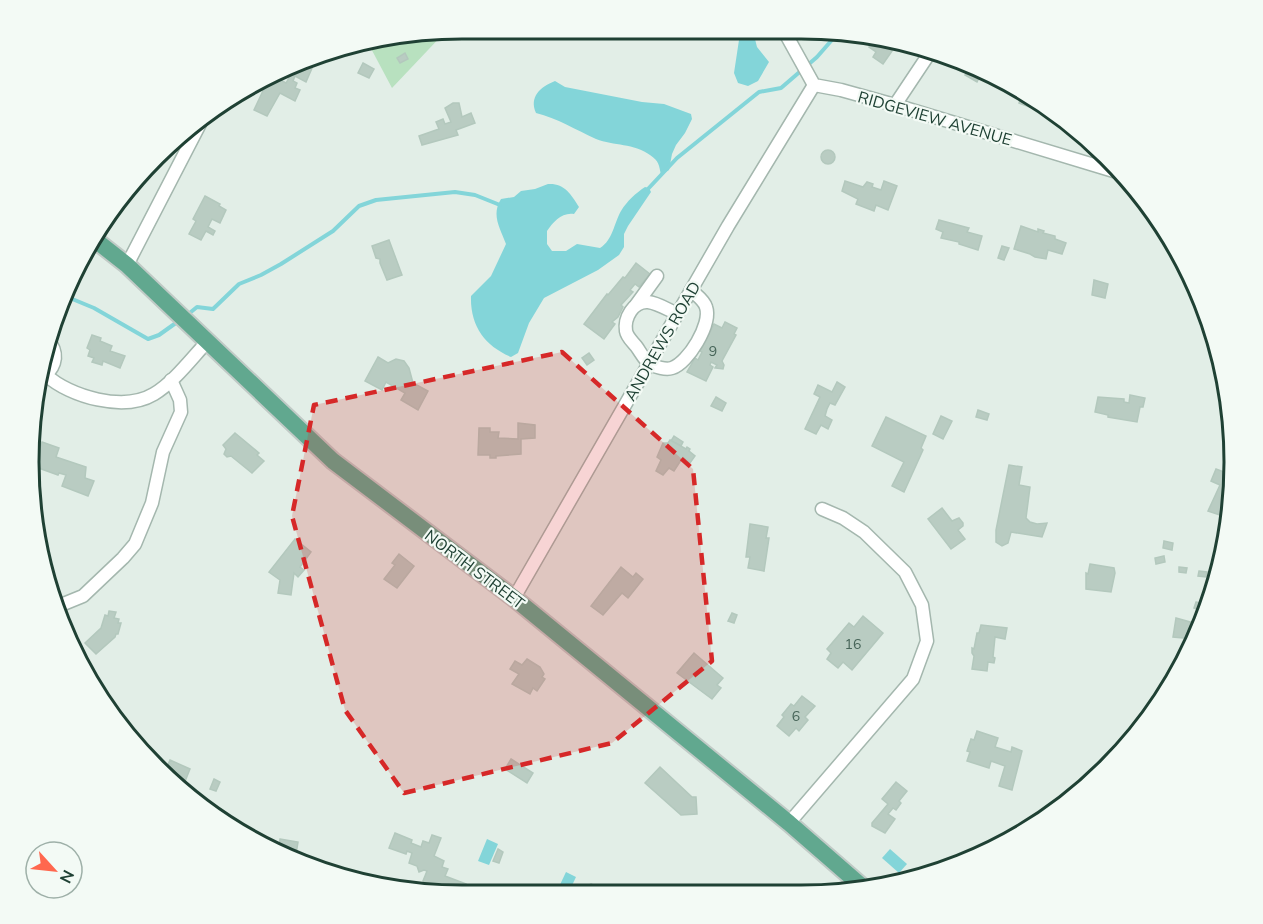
<svg xmlns="http://www.w3.org/2000/svg" width="1263" height="924" font-family="Mulish,sans-serif">
  <style>
    .green { fill: #b8e1bf }
    .water { fill: #83d5d9 }
    .lines { fill: none; stroke-linecap: round; stroke-linejoin: round }
    .stream { stroke: #83d5d9; stroke-width: 4 }
    .building { fill: #b9ccc2; stroke: #b3c8bd; stroke-width: 1.5 }
    .minor-casing { stroke: #a4b7ae; stroke-width: 15 }
    .major-casing { stroke: #c0cac6; stroke-width: 20 }
    .minor { stroke: #fff; stroke-width: 12 }
    .major { stroke: #61a88f; stroke-width: 16 }
    .marked { fill: #d62828; fill-opacity: 0.2; stroke: #d62828; stroke-width: 4.5; stroke-dasharray: 12 8; stroke-linejoin: round }
    .labels { text-anchor: middle; dominant-baseline: central; stroke-width: 4.5; stroke-linejoin: round; paint-order: stroke }
    .number-label { font-size: 14px; fill: #466458 }
    .street-label { font-size: 16px; fill: #1f4134; stroke: #f3faf5 }
    .rim { fill: none; stroke: #1f4134; stroke-width: 3 }
  </style>
  <rect width="100%" height="100%" fill="#e2eee7"/>
  <polygon class="green" points="446,31 392,88 367,41"/>
  <g class="water">
    <polygon points="747,33 754,35 757,47 769,62 758,81 748,86 738,83 734,73 739,40 740,36"/>
    <path d="M 555,81 L 565,87 L 642,102 L 664,104 L 691,114 L 692,119 L 685,133 L 676,145 L 672,154 L 669,170 L 661,175 C 659,165 659,161 650,155 C 634,143 614,146 596,139 C 576,130 557,118 536,113 C 529,97 540,87 555,81 Z"/>
    <path d="M 548,184 C 564,183 571,194 579,207 L 574,214 C 562,212 553,222 547,231 L 547,244 L 552,251 L 566,251 L 577,244 L 600,248 C 613,240 614,223 621,211 C 627,201 636,193 645,187 L 649,188 L 651,192 L 628,226 L 624,234 L 624,247 L 619,255 L 598,270 L 544,298 L 529,323 L 518,353 L 511,357 C 485,346 470,326 471,296 L 491,276 L 506,244 C 500,228 491,215 501,199 L 514,197 L 521,191 L 535,189 Z"/>
    <polygon points="487,839 498,844 489,865 478,861"/>
    <polygon points="890,849 907,864 899,873 882,858"/>
    <polygon points="566,872 576,877 568,894 557,891"/>
  </g>
  <g class="lines">
    <g class="stream">
      <polyline points="647,190 677,158 759,92 781,88 817,57 838,33"/>
      <polyline points="65,296 94,308 148,339 159,335 180,320"/>
      <polyline points="186,316 197,307 213,309 239,284 261,275 281,264 333,231 359,206 376,200 455,192 475,195 500,205"/>
    </g>
  </g>
  <g class="building">
    <polygon points="875,38 895,41 891,46 892,51 883,64 873,57 876,52 869,47"/>
    <polygon points="405,53 408,59 400,63 397,58"/>
    <polygon points="316,59 306,82 295,76 293,81 297,83 295,88 300,90 295,101 280,93 267,116 254,110 268,80 275,77 286,83 294,69"/>
    <polygon points="363,63 374,69 369,78 358,73"/>
    <polygon points="969,69 981,74 977,82 965,75"/>
    <polygon points="1015,89 1042,101 1052,112 1051,115 1019,103 1022,94 1015,91"/>
    <polygon points="453,103 459,103 462,117 471,113 475,123 456,130 458,135 422,145 419,136 439,129 436,122 443,119 445,124 451,122 445,108"/>
    <circle cx="828" cy="157" r="7"/>
    <polygon points="845,181 863,187 867,182 873,184 872,187 881,190 884,181 897,186 888,210 876,205 874,211 856,204 858,199 842,191"/>
    <polygon points="205,196 220,204 219,206 226,210 220,223 212,219 208,227 215,231 213,235 206,231 201,240 189,234 196,221 193,219"/>
    <polygon points="939,220 969,228 967,232 982,236 978,250 959,244 959,242 941,238 943,232 936,229"/>
    <polygon points="1021,226 1038,232 1038,229 1044,231 1043,233 1055,236 1055,239 1066,243 1062,254 1048,250 1046,259 1035,257 1030,254 1014,249"/>
    <polygon points="389,240 402,275 387,280 380,263 380,259 376,258 372,246"/>
    <polygon points="1002,246 1009,248 1004,260 998,258"/>
    <polygon points="636,263 650,274 639,287 635,284 630,290 633,292 621,305 623,307 618,317 612,322 615,324 604,339 584,324 607,294 608,295 623,277 625,278"/>
    <polygon points="1094,280 1108,284 1105,298 1092,295"/>
    <polygon points="725,322 737,328 734,334 736,335 722,361 724,365 723,369 715,368 717,365 711,362 710,365 713,367 706,381 687,372 695,358 698,360 702,352 700,351 714,324 722,328"/>
    <polygon points="92,335 101,338 100,341 112,346 110,351 125,356 120,368 103,361 102,365 92,362 94,358 88,356 90,350 87,348"/>
    <polygon points="589,353 594,360 587,365 582,358"/>
    <polygon points="378,357 388,363 396,359 404,361 409,368 413,383 428,391 418,410 401,400 405,393 386,382 382,390 365,381"/>
    <polygon points="837,382 845,387 835,405 830,403 827,409 825,416 832,420 828,429 821,425 816,434 805,429 820,397 814,394 818,385 832,392"/>
    <polygon points="1130,395 1145,398 1143,407 1140,407 1137,422 1108,417 1108,415 1095,412 1098,397 1124,399 1124,402 1129,403"/>
    <polygon points="716,397 726,403 722,411 711,406"/>
    <polygon points="978,410 989,414 987,420 976,417"/>
    <polygon points="941,416 952,421 943,439 933,434"/>
    <polygon points="886,417 926,436 921,448 923,450 904,492 892,486 904,462 872,446"/>
    <polygon points="518,423 535,425 535,438 521,439 521,454 496,456 496,458 490,458 490,455 478,455 479,428 490,428 490,432 499,432 498,438 518,439"/>
    <polygon points="235,433 259,453 257,455 264,461 252,473 231,456 227,457 224,454 226,449 223,445"/>
    <polygon points="674,436 683,442 681,446 671,441"/>
    <polygon points="670,440 686,449 687,447 690,449 689,451 695,456 690,463 683,457 674,471 669,468 663,475 656,471 661,460 657,457 663,443 668,443"/>
    <polygon points="42,442 59,448 56,457 86,467 85,478 94,481 88,496 62,486 66,475 59,473 58,475 33,466"/>
    <polygon points="1233,460 1231,502 1226,517 1208,511 1220,485 1211,481 1216,469 1224,472 1229,461 1232,462"/>
    <polygon points="1009,465 1022,467 1019,485 1030,487 1026,518 1030,522 1037,524 1047,523 1042,537 1011,532 1008,543 1002,546 996,542 996,530"/>
    <polygon points="942,508 952,521 959,518 963,523 963,526 958,530 965,539 951,549 928,519"/>
    <polygon points="750,524 768,527 766,538 769,538 764,571 748,568 750,557 746,557"/>
    <polygon points="295,539 311,552 300,567 304,570 298,577 294,573 291,595 278,593 280,580 269,572"/>
    <polygon points="1164,541 1173,543 1172,550 1163,548"/>
    <polygon points="399,554 414,566 397,588 384,579 395,565 392,563"/>
    <polygon points="1164,556 1165,562 1156,564 1155,558"/>
    <polygon points="1090,564 1114,568 1115,573 1111,592 1086,589 1086,573 1088,574"/>
    <polygon points="621,567 633,577 636,573 643,579 628,598 622,593 603,615 591,606"/>
    <polygon points="1179,567 1187,568 1186,573 1179,572"/>
    <polygon points="1199,571 1207,572 1206,577 1198,576"/>
    <polygon points="1196,602 1210,605 1194,639 1173,637 1176,618 1194,623 1197,609 1194,608"/>
    <polygon points="109,611 116,612 114,618 119,619 118,623 121,623 118,634 116,634 115,637 96,654 85,643 101,628 105,615 108,616"/>
    <polygon points="732,613 737,615 734,623 728,621"/>
    <polygon points="863,616 883,633 852,670 843,662 838,668 827,659 831,653 827,649 849,623 854,627"/>
    <polygon points="981,625 1007,628 1005,639 995,637 993,657 995,658 994,663 988,662 987,671 972,669 974,656 972,653 972,648 974,649 977,633 979,633"/>
    <polygon points="694,653 723,678 717,685 721,688 712,699 677,673"/>
    <polygon points="527,659 540,667 544,674 542,677 545,679 537,691 533,688 530,694 512,684 519,674 510,669 515,661 522,665"/>
    <polygon points="802,696 815,706 805,717 808,720 799,731 796,728 789,736 777,726 784,717 782,715 791,704 794,706"/>
    <polygon points="977,731 998,738 995,747 1011,752 1012,747 1022,751 1012,790 999,786 1005,766 991,761 989,768 967,761 970,752 967,751 971,739 974,740"/>
    <polygon points="511,759 533,773 527,783 505,769"/>
    <polygon points="170,760 190,769 184,784 164,774"/>
    <polygon points="660,767 692,797 696,797 697,814 681,815 645,783"/>
    <polygon points="214,779 220,782 216,791 210,789"/>
    <polygon points="896,782 907,791 899,801 901,803 896,810 893,808 888,814 895,819 885,833 872,826 872,823 888,804 882,799"/>
    <polygon points="226,821 234,822 234,825 245,827 244,833"/>
    <polygon points="395,833 412,840 411,843 421,847 423,841 429,843 432,835 441,838 434,856 444,861 442,867 448,869 445,876 466,884 462,894 447,894 435,889 436,886 425,884 423,881 427,871 424,870 419,872 417,866 409,863 412,853 407,851 406,854 389,848"/>
    <polygon points="280,839 298,842 295,860 278,854"/>
    <polygon points="498,849 503,852 499,863 493,861"/>
    <polygon points="591,884 599,888 603,888 604,893 582,894 583,890 588,891 589,885"/>
  </g>
  <g class="lines">
    <g class="minor-casing">
      <g id="minor">
        <polyline points="783,29 814,85 841,90 895,105 1117,172"/>
        <polyline points="895,105 931,51"/>
        <polyline points="127,265 203,118"/>
        <polyline points="636,305 657,276"/>
        <path d="M 678,314 C 668,310 658,303 648,302 C 633,301 624,318 626,331 C 627,337 632,341 636,346 C 640,351 644,360 650,364 C 655,367 666,370 672,368 C 688,363 712,324 706,307 C 704,300 696,295 691,290"/>
        <path d="M 46,375 C 70,397 124,412 154,394 C 174,382 191,359 207,342"/>
        <path d="M 41,378 C 54,370 59,357 51,344"/>
        <polyline points="514,598 728,226 814,85"/>
        <polyline points="56,607 83,596 123,558 135,544 152,503 163,452 181,412 180,400 171,380"/>
        <polyline points="789,823 913,679 927,641 922,605 905,572 864,532 843,518 822,509"/>
      </g>
    </g>
    <g class="major-casing">
      <polyline id="major" points="94,239 127,265 333,461 514,598 789,823 866,890"/>
    </g>
    <use href="#minor" class="minor"/>
    <use href="#major" class="major"/>
  </g>
  <path class="marked" d="M 562,352 L 693,469 L 712,661 L 612,743 L 404,793 L 345,710 L 292,516 L 314,405 Z"/>
  <g class="labels">
    <g class="number-label">
      <text x="713" y="351">9</text>
      <text x="853" y="644">16</text>
      <text x="796" y="716">6</text>
    </g>
    <g class="street-label">
      <text transform="translate(935 118) rotate(16)">RIDGEVIEW AVENUE</text>
      <text transform="translate(662 341) rotate(-60)">ANDREWS ROAD</text>
      <text transform="translate(475 569) rotate(37)">NORTH STREET</text>
    </g>
  </g>
  <path d="M0 0H1263V924H0ZM462 39H801A423 423 0 0 1 1224 462V462A423 423 0 0 1 801 885H462A423 423 0 0 1 39 462V462A423 423 0 0 1 462 39Z" fill="#f3faf5" fill-rule="evenodd"/>
  <path class="rim" d="M462 39H801A423 423 0 0 1 1224 462V462A423 423 0 0 1 801 885H462A423 423 0 0 1 39 462V462A423 423 0 0 1 462 39Z"/>
  <g transform="translate(54 870) rotate(117)"><circle r="28" fill="#f3faf5" stroke="#9eb0a8" stroke-width="1.5"/>
  <path d="M0-4.5L10 22L0 15L-10 22Z" fill="#ff674e"/>
  <text y="-9" font-size="16" font-weight="bold" text-anchor="middle" fill="#1f4134">N</text>
  </g>
</svg>
